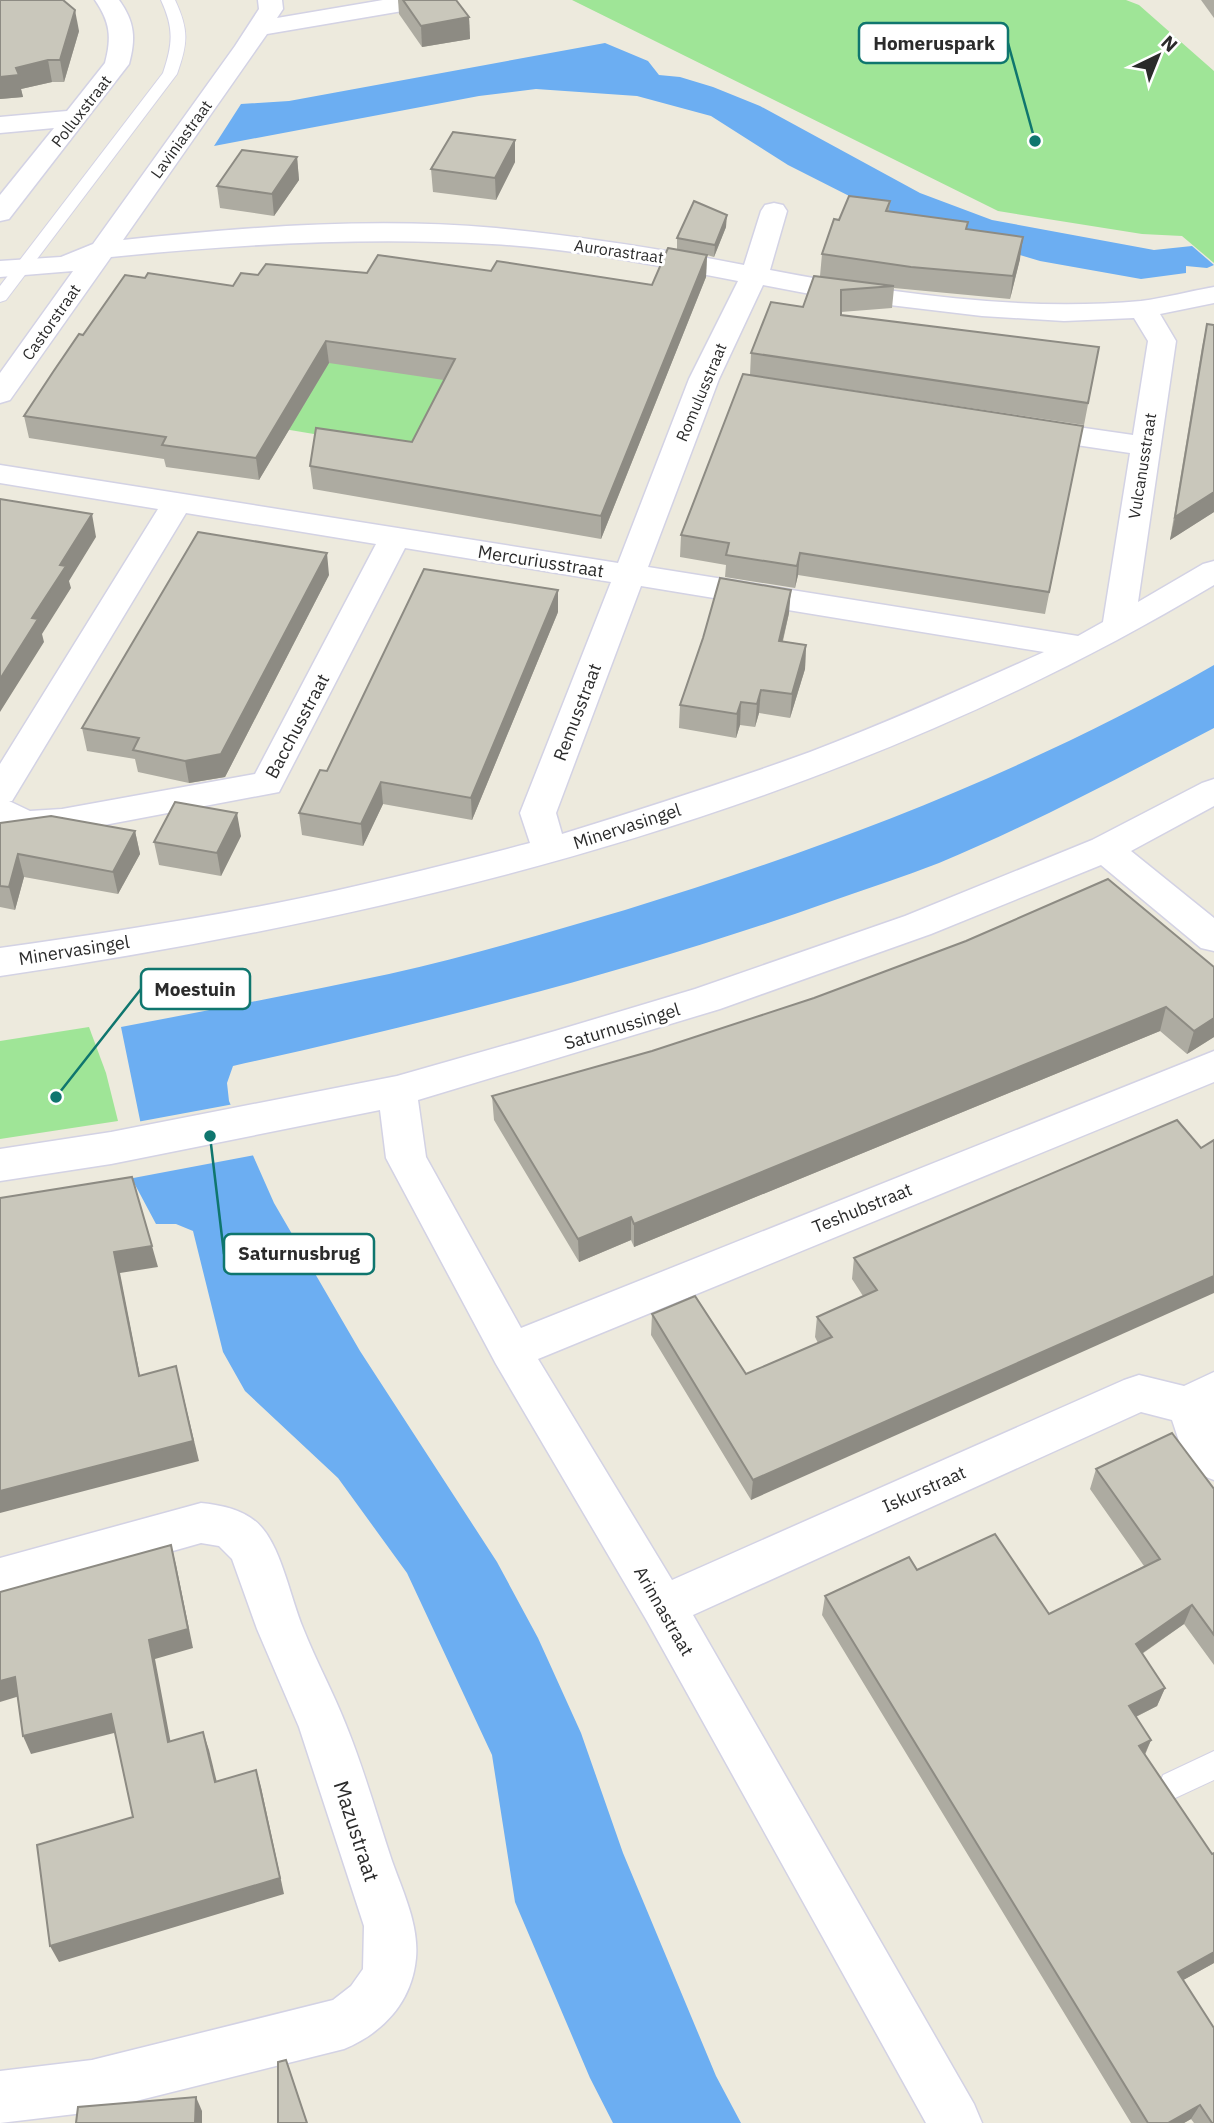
<svg xmlns="http://www.w3.org/2000/svg" width="1214" height="2123" font-family="'IBM Plex Sans',sans-serif">
  <style>
    .green { fill: #9fe597 }
    .water { fill: #6caef2 }
    .pier { fill: #edeadd }
    .lines { fill: none; stroke-linecap: round; stroke-linejoin: round }
    .lane-casing { stroke: #d3d2e4; stroke-width: 2 }
    .street-casing { stroke: #d3d2e4; stroke-width: 3 }
    .lane { fill: #fff; fill-rule: evenodd }
    .street { fill: #fff; fill-rule: evenodd }
    .wall { fill: #adaba1 }
    .shaded-wall { fill: #8d8b83 }
    .building { fill: #c9c7bb; stroke: #8d8b83; stroke-width: 2 }
    .labels { text-anchor: middle; dominant-baseline: central; stroke-width: 6; stroke-linejoin: round; paint-order: stroke }
    .far-street-label { font-size: 16px; fill: #2b2b2b; stroke: #fff }
    .street-label { font-size: 18px; fill: #2b2b2b; stroke: #fff }
    .near-street-label { font-size: 21px; fill: #2b2b2b; stroke: #fff }
    .leader { fill: none; stroke: #0f766e; stroke-width: 2.5 }
    .callout-dot { fill: #0f766e; stroke: #fff; stroke-width: 2.5 }
    .callout { fill: #fff; stroke: #0f766e; stroke-width: 2.5 }
    .callout-label { font-size: 19px; text-anchor: middle; font-weight: bold; fill: #2b2b2b }
  </style>
  <rect width="100%" height="100%" fill="#edeadd"/>
  <g class="green">
    <polygon points="572,0 1126,0 1139,5 1214,71 1214,263 1182,236 1142,234 998,211"/>
    <polygon points="570,344 518,468 157,408 200,348"/>
    <polygon points="89,1027 106,1073 118,1121 0,1139 0,1041"/>
  </g>
  <g class="water">
    <polygon points="605,43 648,61 659,75 680,77 713,87 760,106 920,193 992,220 1154,250 1192,246 1214,265 1207,268 1186,266 1186,273 1141,279 1040,261 946,233 869,206 788,165 711,116 637,96 536,89 479,96 214,146 241,104 289,101"/>
    <path d="M 1214,665 L 1214,728 C 1124,775 1033,824 939,863 C 903,877 865,889 829,902 C 634,971 435,1021 233,1066 L 227,1083 L 229,1101 L 274,1203 L 360,1351 L 497,1562 L 538,1638 L 581,1733 L 623,1853 L 716,2076 L 741,2123 L 613,2123 L 590,2078 L 515,1902 L 492,1755 L 407,1573 L 338,1478 L 245,1391 L 223,1352 L 193,1231 L 176,1224 L 156,1224 L 132,1179 L 141,1125 L 121,1027 C 210,1010 300,993 389,974 C 468,956 547,933 625,910 C 828,848 1029,771 1214,665 Z"/>
  </g>
  <polygon class="pier" points="234,1104 255,1155 128,1179 111,1134 113,1130 137,1122"/>
  <g class="lines">
    <g class="lane-casing">
      <g id="lane">
        <path d="M 161,0 L 175,0 C 189,30 188,43 177,74 L 6,300 L 0,302 L 0,286 L 163,73 C 173,44 174,28 161,0 Z"/>
        <polygon points="1214,1751 1214,1780 1173,1799 1163,1795 1159,1785 1163,1775"/>
      </g>
    </g>
    <g class="street-casing">
      <g id="street">
        <path d="M 95,0 L 119,0 C 135,22 136,39 129,64 L 9,219 L 0,221 L 0,195 L 54,128 L 0,133 L 0,117 L 67,111 L 105,63 C 112,37 110,22 95,0 Z"/>
        <path d="M 258,0 L 282,0 L 283,9 L 277,18 L 383,0 L 438,0 L 434,5 L 426,7 L 267,34 L 123,240 C 246,227 372,217 496,228 C 580,236 661,249 744,265 L 761,211 L 765,205 L 774,203 L 783,205 L 787,211 L 770,270 C 890,293 1018,312 1141,301 C 1165,298 1190,291 1214,287 L 1214,303 L 1160,314 L 1176,341 L 1138,602 L 1203,564 L 1214,561 L 1214,585 C 846,806 421,914 0,976 L 0,948 C 93,935 185,921 277,903 C 362,886 446,865 530,843 L 520,813 L 611,582 L 405,548 L 279,792 L 62,833 L 25,836 L 0,826 L 0,764 L 158,509 L 0,483 L 0,465 L 618,563 L 689,379 L 738,281 C 656,265 575,249 492,244 C 364,237 238,244 111,257 L 10,400 L 0,403 L 0,373 L 73,271 L 0,277 L 0,261 L 61,257 L 93,244 L 235,46 L 259,9 ZM 763,285 L 831,298 L 982,316 L 1064,321 L 1134,318 L 1148,341 L 1133,435 L 1029,420 L 1018,423 L 1014,429 L 1018,435 L 1029,438 L 1130,453 L 1103,622 L 1078,636 L 648,567 L 719,379 ZM 186,513 L 376,544 L 255,774 L 62,809 L 30,811 L 9,801 L 12,801 ZM 641,586 L 1044,652 C 967,687 889,722 810,752 C 728,782 645,808 562,834 L 556,813 Z"/>
        <path d="M 1214,779 L 1214,806 L 1131,851 L 1214,918 L 1214,951 L 1201,948 L 1101,865 L 931,934 L 720,1009 L 418,1100 L 426,1157 L 521,1328 L 1214,1051 L 1214,1082 L 538,1359 L 672,1580 L 1124,1380 L 1139,1375 L 1184,1386 L 1214,1372 L 1214,1480 C 1184,1470 1182,1448 1172,1420 L 1141,1412 L 693,1615 L 974,2104 L 982,2123 L 926,2123 L 647,1621 L 496,1364 L 386,1158 L 380,1110 L 111,1164 L 0,1181 L 0,1149 L 111,1132 L 397,1076 L 555,1031 L 695,989 L 905,916 L 1092,840 L 1202,783 Z"/>
        <path d="M 201,1503 C 223,1505 249,1511 263,1529 C 282,1552 291,1599 303,1628 C 316,1661 333,1692 346,1725 C 364,1769 377,1816 392,1861 C 403,1892 419,1925 416,1958 C 412,2002 383,2033 344,2049 L 92,2112 L 0,2123 L 0,2071 L 92,2060 L 333,2000 L 351,1986 L 363,1969 L 364,1926 L 299,1727 L 257,1629 L 232,1559 L 219,1546 L 201,1543 L 0,1600 L 0,1558 Z"/>
      </g>
    </g>
    <use href="#lane" class="lane"/>
    <use href="#street" class="street"/>
  </g>
  <g class="wall">
    <polygon points="0,0 79,31 64,82 52,82 21,89 23,97 0,99"/>
    <polygon points="398,0 456,0 469,17 470,39 422,47 399,14"/>
    <polygon points="1201,0 1214,0 1214,18"/>
    <polygon points="515,140 515,162 496,200 433,192 431,169"/>
    <polygon points="297,157 299,180 274,216 220,208 217,186"/>
    <polygon points="890,201 889,212 967,230 1020,259 1010,299 894,288 892,308 841,312 841,315 1099,347 1084,425 750,375 751,353 803,307 820,276 822,254 839,220"/>
    <polygon points="726,227 714,257 707,255 706,277 601,539 313,489 310,466 412,442 444,380 329,363 259,480 166,467 164,459 29,438 24,416 83,335 145,278 233,286 258,275 491,271 652,285 677,250 677,238"/>
    <polygon points="1207,324 1214,512 1170,540 1202,347"/>
    <polygon points="1083,426 1045,614 798,575 795,588 725,577 726,565 680,557 681,535"/>
    <polygon points="329,575 225,777 189,783 138,772 135,759 87,751 82,728"/>
    <polygon points="558,612 472,820 383,804 363,846 302,835 299,813 327,771"/>
    <polygon points="789,613 783,641 806,645 805,669 790,718 759,713 755,727 740,725 736,738 679,728 680,705"/>
    <polygon points="0,823 135,831 140,854 118,894 24,877 15,910 0,907"/>
    <polygon points="241,836 221,876 159,865 154,842"/>
    <polygon points="1214,967 1214,1037 1187,1054 1160,1031 634,1247 631,1240 579,1262 494,1120 492,1096"/>
    <polygon points="1201,1148 751,1500 651,1335 652,1314 746,1374 818,1343 815,1337 817,1317 863,1296 852,1279 854,1258"/>
    <polygon points="1096,1469 1214,1489 1214,1665 1184,1624 1142,1654 1165,1688 1157,1706 1136,1717 1151,1740 1145,1755 1214,1963 1183,1980 1214,2123 1194,2123 1191,2119 1184,2123 1131,2123 822,1615 825,1596 917,1570 1049,1614 1144,1566 1090,1489"/>
  </g>
  <g class="shaded-wall">
    <polygon points="75,10 79,31 64,82 60,60"/>
    <polygon points="469,17 470,39 422,47 421,26"/>
    <polygon points="48,60 52,82 21,89 23,97 0,99 0,77 16,68"/>
    <polygon points="515,140 515,162 496,200 495,178"/>
    <polygon points="297,157 299,180 274,216 272,194"/>
    <polygon points="727,215 726,227 714,257 715,245"/>
    <polygon points="1023,237 1020,259 1010,299 1013,276"/>
    <polygon points="707,255 706,277 601,539 601,516"/>
    <polygon points="326,341 329,363 259,480 256,458"/>
    <polygon points="1214,492 1214,512 1170,540 1175,517"/>
    <polygon points="92,514 96,537 69,581 71,588 42,634 44,642 0,712 0,679 60,565"/>
    <polygon points="327,553 329,575 225,777 189,783 185,761"/>
    <polygon points="800,553 798,575 795,588 797,566"/>
    <polygon points="558,590 558,612 472,820 471,798"/>
    <polygon points="791,590 789,613 777,664 779,641"/>
    <polygon points="806,645 805,669 790,718 792,694"/>
    <polygon points="761,690 759,713 755,727 757,704"/>
    <polygon points="741,702 740,725 736,738 737,714"/>
    <polygon points="381,782 383,804 363,846 361,824"/>
    <polygon points="237,813 241,836 221,876 217,853"/>
    <polygon points="135,831 140,854 118,894 113,872"/>
    <polygon points="18,854 24,877 15,910 9,887"/>
    <polygon points="1166,1007 1160,1031 634,1247 634,1224"/>
    <polygon points="1214,1018 1214,1037 1187,1054 1194,1031"/>
    <polygon points="631,1217 631,1240 579,1262 578,1239"/>
    <polygon points="152,1246 158,1267 120,1273 144,1396 139,1376 114,1252"/>
    <polygon points="1214,1276 1214,1293 751,1500 753,1480"/>
    <polygon points="176,1366 199,1461 0,1513 0,1491"/>
    <polygon points="171,1545 176,1565 193,1648 155,1659 174,1760 168,1742 149,1640"/>
    <polygon points="1192,1605 1184,1624 1128,1663 1136,1644"/>
    <polygon points="15,1677 23,1695 0,1702 0,1681"/>
    <polygon points="1165,1688 1157,1706 1121,1724 1129,1706"/>
    <polygon points="111,1714 118,1732 31,1754 23,1736"/>
    <polygon points="203,1732 209,1750 221,1799 215,1782"/>
    <polygon points="1151,1740 1143,1758 1139,1746"/>
    <polygon points="256,1770 261,1787 284,1894 59,1962 50,1946"/>
    <polygon points="1214,1952 1214,1963 1169,1988 1178,1972"/>
    <polygon points="196,2097 202,2111 202,2123 195,2123"/>
    <polygon points="1200,2105 1191,2119 1184,2123 1168,2123"/>
  </g>
  <g class="building">
    <polygon points="0,0 63,0 75,10 60,60 48,60 16,68 19,75 0,77"/>
    <polygon points="403,0 456,0 469,17 421,26"/>
    <polygon points="453,132 515,140 495,178 431,169"/>
    <polygon points="242,150 297,157 272,194 217,186"/>
    <polygon points="849,196 890,201 886,211 968,222 966,229 1023,237 1013,276 911,267 822,254 834,219 839,220"/>
    <polygon points="694,201 727,215 715,245 677,238"/>
    <polygon points="668,248 707,255 601,516 310,466 316,428 412,442 455,359 326,341 256,458 162,445 166,437 24,416 53,372 79,334 83,335 125,275 145,278 148,273 233,286 241,273 258,275 266,264 367,273 378,255 491,271 497,261 652,285"/>
    <polygon points="814,276 894,286 841,290 841,315 1099,347 1088,403 751,353 771,302 803,307"/>
    <polygon points="1207,324 1214,325 1214,492 1175,517"/>
    <polygon points="743,374 1083,426 1049,592 800,553 797,566 726,555 729,543 681,535"/>
    <polygon points="0,499 92,514 60,565 66,566 32,618 38,619 0,679"/>
    <polygon points="198,532 327,553 221,754 185,761 133,750 139,738 82,728"/>
    <polygon points="424,569 558,590 471,798 381,782 361,824 299,813 320,770 327,771"/>
    <polygon points="720,578 791,590 779,641 806,645 792,694 761,690 757,704 741,702 737,714 680,705 703,638"/>
    <polygon points="175,802 237,813 217,853 154,842"/>
    <polygon points="51,816 135,831 113,872 18,854 9,887 0,886 0,823"/>
    <polygon points="1108,879 1214,967 1214,1018 1194,1031 1166,1007 634,1224 631,1217 578,1239 492,1096 652,1051 814,998 966,941"/>
    <polygon points="1177,1120 1201,1148 1214,1140 1214,1276 753,1480 652,1314 695,1296 746,1374 832,1337 817,1317 877,1290 854,1258"/>
    <polygon points="132,1177 152,1246 114,1252 139,1376 176,1366 193,1441 0,1491 0,1198"/>
    <polygon points="1172,1433 1214,1489 1214,1635 1192,1605 1136,1644 1165,1688 1129,1706 1151,1740 1139,1746 1212,1854 1214,1853 1214,1952 1178,1972 1214,2028 1214,2123 1212,2123 1200,2105 1168,2123 1148,2123 825,1596 909,1557 917,1570 995,1534 1049,1614 1160,1559 1096,1469"/>
    <polygon points="171,1545 188,1629 149,1640 168,1742 203,1732 215,1782 256,1770 280,1878 50,1946 37,1845 133,1817 111,1714 23,1736 15,1677 0,1681 0,1592"/>
    <polygon points="286,2060 307,2123 278,2123 278,2062"/>
    <polygon points="196,2097 195,2123 76,2123 78,2107"/>
  </g>
  <g class="labels">
    <g class="far-street-label">
      <text transform="translate(81 111) rotate(-52)">Polluxstraat</text>
      <text transform="translate(181 139) rotate(-54)">Laviniastraat</text>
      <text transform="translate(619 251) rotate(8)">Aurorastraat</text>
      <text transform="translate(51 322) rotate(-55)">Castorstraat</text>
      <text transform="translate(701 392) rotate(-67)">Romulusstraat</text>
      <text transform="translate(1142 466) rotate(-81)">Vulcanusstraat</text>
    </g>
    <g class="street-label">
      <text transform="translate(541 561) rotate(9)">Mercuriusstraat</text>
      <text transform="translate(577 712) rotate(-69)">Remusstraat</text>
      <text transform="translate(297 726) rotate(-62)">Bacchusstraat</text>
      <text transform="translate(627 826) rotate(-18)">Minervasingel</text>
      <text transform="translate(74 950) rotate(-9)">Minervasingel</text>
      <text transform="translate(622 1026) rotate(-17)">Saturnussingel</text>
      <text transform="translate(862 1208) rotate(-22)">Teshubstraat</text>
      <text transform="translate(924 1489) rotate(-24)">Iskurstraat</text>
      <text transform="translate(664 1611) rotate(60)">Arinnastraat</text>
    </g>
    <g class="near-street-label">
      <text transform="translate(357 1831) rotate(72)">Mazustraat</text>
    </g>
  </g>
  <path class="leader" d="M1035 141L1008 43M56 1097L141 989M210 1136L224 1254"/>
  <g class="callout-dot">
    <circle cx="1035" cy="141" r="7"/>
    <circle cx="56" cy="1097" r="7"/>
    <circle cx="210" cy="1136" r="7"/>
  </g>
  <g class="callout">
    <rect x="859" y="23" width="149" height="40" rx="7"/>
    <rect x="141" y="969" width="109" height="40" rx="7"/>
    <rect x="224" y="1234" width="150" height="40" rx="7"/>
  </g>
  <g class="callout-label">
    <text x="934" y="50">Homeruspark</text>
    <text x="195" y="996">Moestuin</text>
    <text x="299" y="1260">Saturnusbrug</text>
  </g>
  <g transform="translate(1158 56) rotate(43)" stroke="#ffffff" stroke-width="5" paint-order="stroke">
  <path d="M0-5L12 26L0 18L-12 26Z" fill="#2b2b2b"/>
  <text y="-10" font-size="19" font-weight="bold" text-anchor="middle" fill="#2b2b2b">N</text>
  </g>
</svg>
